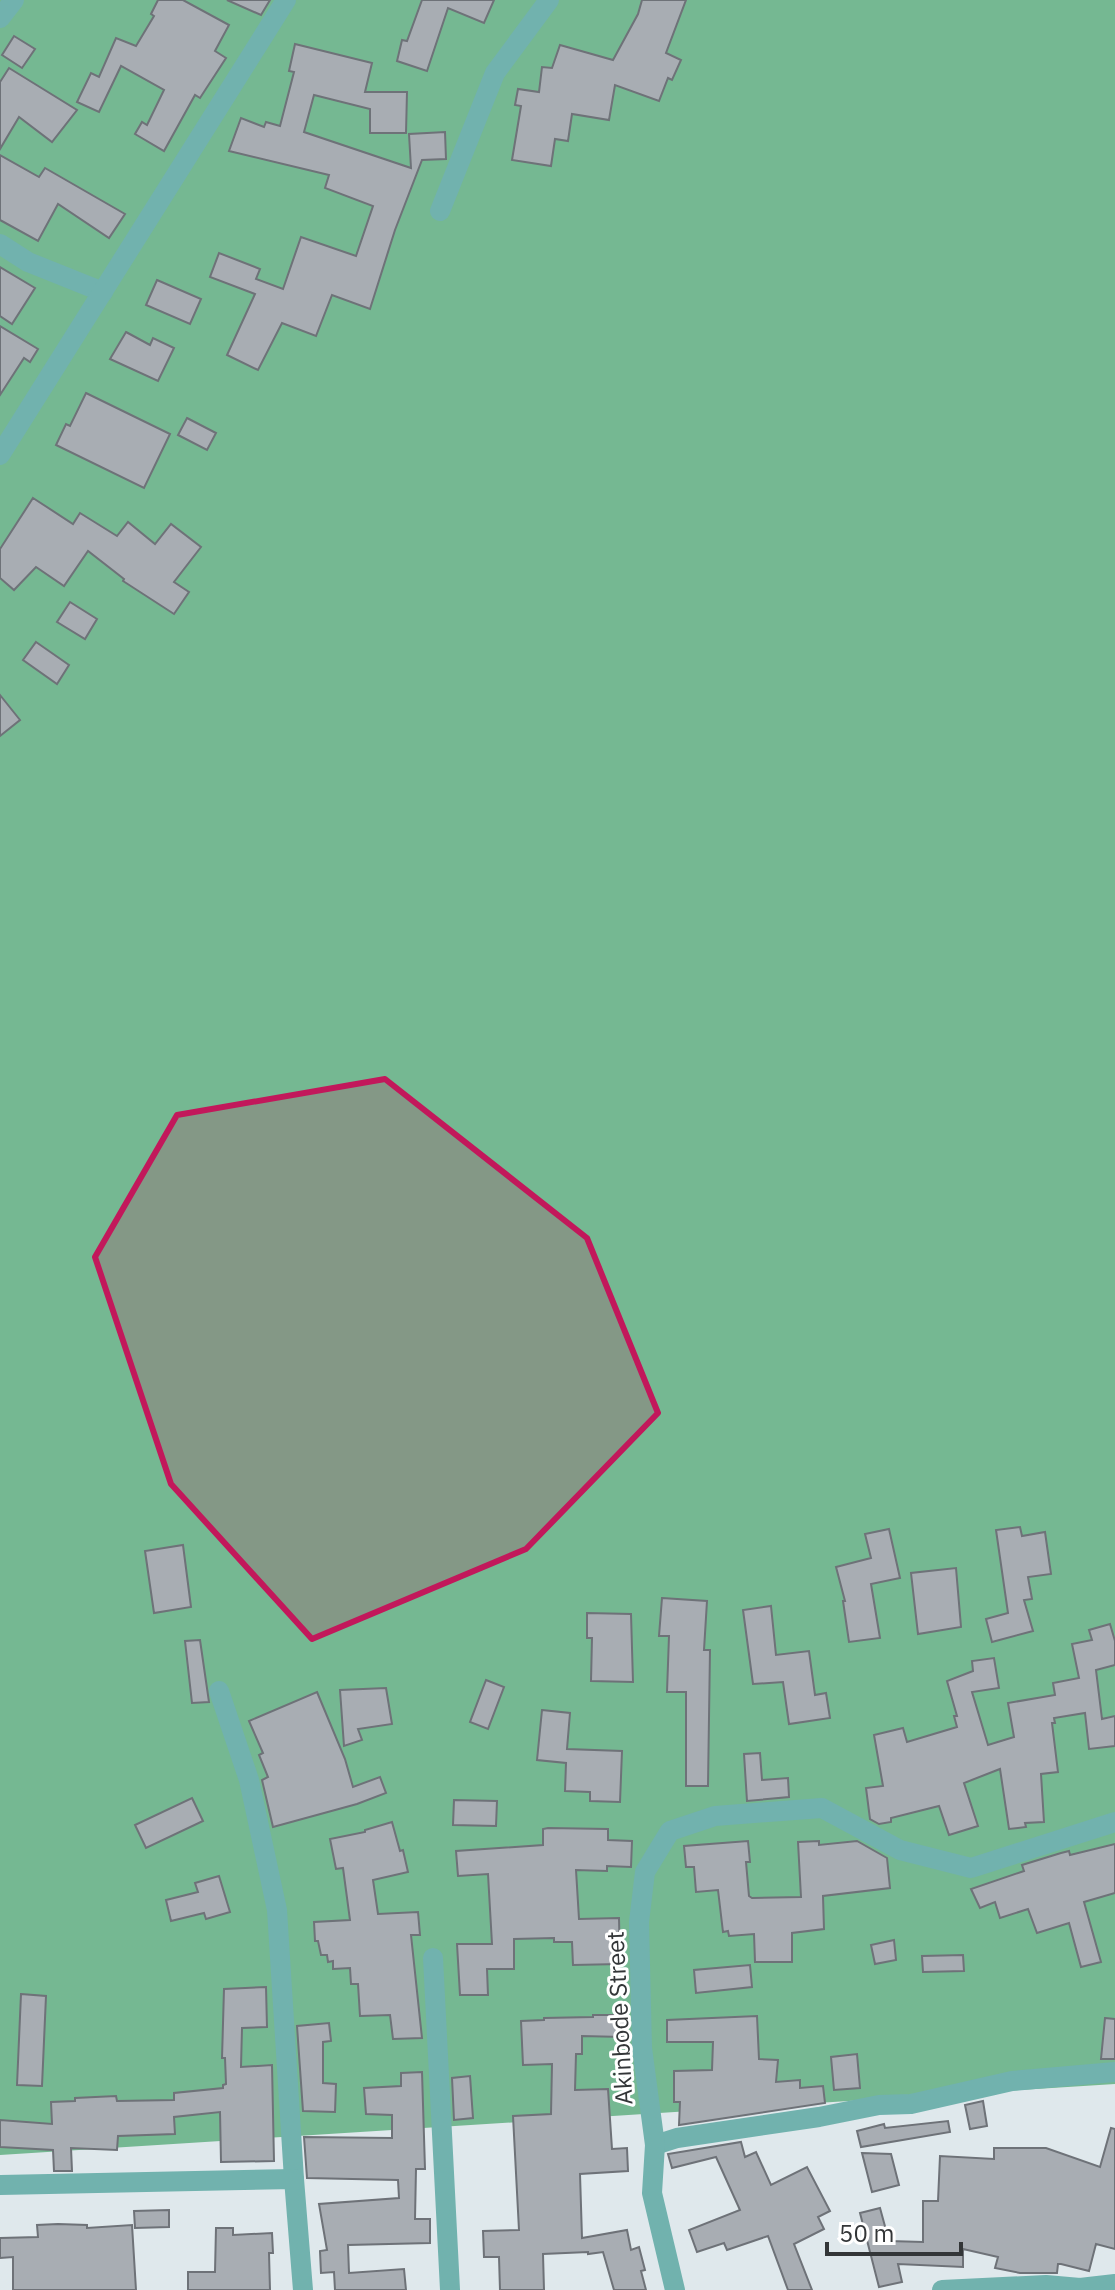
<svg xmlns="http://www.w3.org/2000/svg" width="1115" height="2290" font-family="'IBM Plex Sans',sans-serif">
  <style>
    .forest { fill: #75b892 }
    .building { fill: #a8adb3; stroke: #6e7278; stroke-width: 2 }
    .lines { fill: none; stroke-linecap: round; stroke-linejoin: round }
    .minor { stroke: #71b2ae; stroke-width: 20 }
    .marked { fill: #c2185b; fill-opacity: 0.2; stroke: #c2185b; stroke-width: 6; stroke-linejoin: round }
    .labels { text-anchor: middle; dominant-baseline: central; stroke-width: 6; stroke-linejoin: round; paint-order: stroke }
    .street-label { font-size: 24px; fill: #333638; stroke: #fff }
  </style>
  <rect width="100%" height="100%" fill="#dfe8ec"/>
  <polygon class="forest" points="0,0 1115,0 1115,2084 0,2155"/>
  <g class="building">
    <polygon points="158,0 183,0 229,25 215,51 226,58 200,98 195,95 164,151 135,134 142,122 147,125 164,90 121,66 99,112 77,102 91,73 99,77 116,38 136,46 154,16 151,14"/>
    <polygon points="227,0 270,0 261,15"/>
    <polygon points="422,0 494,0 484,23 448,8 427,71 397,61 402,40 407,41"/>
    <polygon points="642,0 686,0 666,53 681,60 672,80 668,78 659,101 615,85 609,120 572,114 568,141 555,139 551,166 512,160 521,106 515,105 518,89 539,92 542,67 552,68 560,45 613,60 638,14"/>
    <polygon points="14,36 35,49 22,68 2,55"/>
    <polygon points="295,44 372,63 365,92 407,92 406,133 370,133 370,109 314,95 304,132 411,168 409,134 445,132 446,159 422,160 395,230 370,309 332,295 316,336 282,323 258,370 227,355 255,294 210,277 219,253 260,269 256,279 283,289 301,237 356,256 373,206 325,188 329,175 229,151 241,118 264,127 266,122 280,126 294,72 289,71"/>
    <polygon points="9,68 77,110 52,142 19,117 0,149 0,82"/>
    <polygon points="0,155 39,177 45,168 125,214 109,238 58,204 38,241 0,220"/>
    <polygon points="0,267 35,288 12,324 0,316"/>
    <polygon points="157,280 201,299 190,324 146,305"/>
    <polygon points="0,326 38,349 30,362 24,358 0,395"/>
    <polygon points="126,332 150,345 153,338 174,348 158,381 110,359"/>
    <polygon points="86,393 170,434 144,488 56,445 66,424 70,426"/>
    <polygon points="187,418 216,433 207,450 178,435"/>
    <polygon points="33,498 73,524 80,513 117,536 128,522 155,544 171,524 201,547 174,582 189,592 174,614 123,581 124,579 88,551 64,586 36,567 14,590 0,578 0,549"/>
    <polygon points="70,602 97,619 85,639 57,622"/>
    <polygon points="36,642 69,665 57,684 23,660"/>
    <polygon points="0,695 20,720 0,736"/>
    <polygon points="1020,1527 1022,1536 1045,1532 1051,1574 1028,1577 1032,1599 1024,1600 1033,1631 992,1642 986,1619 1008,1613 996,1530"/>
    <polygon points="889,1529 900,1578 871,1584 880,1638 849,1642 843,1601 845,1601 836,1567 871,1558 865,1534"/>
    <polygon points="183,1545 191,1607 154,1613 145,1551"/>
    <polygon points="956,1568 961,1627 918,1634 911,1573"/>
    <polygon points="662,1598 707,1601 704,1650 710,1650 708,1786 686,1786 686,1692 667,1692 669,1636 659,1636"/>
    <polygon points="771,1606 776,1655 809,1651 815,1695 826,1693 830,1718 789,1724 783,1682 753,1684 743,1610"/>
    <polygon points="587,1613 631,1614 633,1682 591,1681 592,1638 587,1638"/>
    <polygon points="1110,1624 1115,1641 1115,1665 1096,1670 1102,1719 1115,1716 1115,1746 1089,1749 1085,1713 1054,1718 1055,1723 1052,1723 1058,1772 1041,1774 1044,1822 1025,1823 1026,1827 1009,1829 1000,1769 964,1783 978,1826 949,1835 939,1806 891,1818 891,1822 879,1824 870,1819 866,1788 883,1786 874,1735 903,1728 907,1742 957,1727 954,1716 957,1716 947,1681 973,1671 972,1661 994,1658 999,1688 972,1692 988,1745 1014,1737 1008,1703 1055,1695 1053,1683 1079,1678 1072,1644 1092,1640 1089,1630"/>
    <polygon points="200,1640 209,1702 192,1703 185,1641"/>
    <polygon points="486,1680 504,1687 488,1729 470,1722"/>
    <polygon points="386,1688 392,1724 358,1729 362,1740 344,1746 340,1690"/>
    <polygon points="317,1692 345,1759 353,1787 380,1777 386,1793 357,1804 273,1827 262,1780 268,1777 259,1755 263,1753 249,1721"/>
    <polygon points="542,1710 570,1713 567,1749 622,1751 620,1802 590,1801 590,1792 565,1791 566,1763 537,1760"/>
    <polygon points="760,1753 762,1780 788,1778 789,1797 747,1801 744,1754"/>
    <polygon points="192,1798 203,1821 146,1848 135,1825"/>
    <polygon points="454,1800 497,1801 496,1826 453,1825"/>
    <polygon points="392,1822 400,1851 403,1850 408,1872 373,1880 378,1914 418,1912 420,1935 411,1935 422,2038 393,2039 390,2015 360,2016 358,1984 351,1984 350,1968 333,1969 333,1961 328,1962 327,1955 321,1955 318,1941 315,1941 314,1922 350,1920 343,1868 336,1869 330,1839 365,1832 365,1830"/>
    <polygon points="548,1828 608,1829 608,1840 632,1841 631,1867 607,1866 607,1871 576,1870 579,1919 619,1918 620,1964 573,1965 572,1942 554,1942 554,1938 514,1939 514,1969 487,1969 488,1995 460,1995 457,1944 492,1944 488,1874 458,1876 456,1851 543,1845 543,1829"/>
    <polygon points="748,1841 750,1862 746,1862 749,1896 752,1898 801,1897 798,1842 819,1841 819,1845 857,1841 887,1858 890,1888 823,1896 824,1929 792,1933 792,1962 755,1962 754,1934 729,1936 728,1931 723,1932 718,1890 696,1892 694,1867 686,1867 684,1846"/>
    <polygon points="1115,1844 1115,1893 1084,1902 1101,1962 1081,1967 1069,1923 1037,1933 1028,1909 1000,1918 995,1902 980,1908 971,1889 1024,1871 1022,1865 1061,1853 1069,1851 1070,1855"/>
    <polygon points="219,1876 230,1912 206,1919 204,1913 171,1921 166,1900 198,1892 195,1883"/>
    <polygon points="894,1940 896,1960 875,1964 871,1945"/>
    <polygon points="963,1955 964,1971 923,1972 922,1956"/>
    <polygon points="750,1965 752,1987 696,1993 694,1970"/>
    <polygon points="266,1987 267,2027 242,2028 241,2067 272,2065 274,2161 221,2162 220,2112 174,2117 175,2134 118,2136 117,2150 71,2148 72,2171 54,2171 53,2150 0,2147 0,2120 52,2124 51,2102 75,2101 75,2098 116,2096 117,2101 174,2100 174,2093 223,2088 223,2085 226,2084 225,2058 222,2058 224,1989"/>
    <polygon points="21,1994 46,1996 42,2086 17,2085"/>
    <polygon points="593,2015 624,2015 623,2037 582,2036 582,2054 576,2054 575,2090 608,2089 612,2149 627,2148 628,2171 580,2174 582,2238 627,2230 631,2250 639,2247 645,2270 641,2271 646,2290 614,2290 603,2252 588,2254 588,2252 543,2254 544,2290 500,2290 499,2257 484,2257 483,2231 519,2230 513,2116 551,2114 552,2064 523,2065 521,2021 544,2020 544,2018 593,2017"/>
    <polygon points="757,2016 759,2059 778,2060 776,2082 800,2080 800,2088 823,2086 825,2103 679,2125 680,2102 674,2102 674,2071 712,2070 713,2042 667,2042 667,2020"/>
    <polygon points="1105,2018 1115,2019 1115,2059 1101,2059"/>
    <polygon points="329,2023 331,2041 323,2042 323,2083 336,2084 335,2112 303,2111 297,2026"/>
    <polygon points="857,2054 860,2088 834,2090 831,2057"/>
    <polygon points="422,2072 425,2169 416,2169 415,2219 430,2219 430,2243 348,2245 349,2273 404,2269 406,2290 335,2290 334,2272 321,2273 320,2251 327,2250 319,2204 399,2198 398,2180 307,2178 304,2137 392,2138 392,2115 366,2114 364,2088 401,2086 401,2073"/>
    <polygon points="470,2076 473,2118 454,2120 452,2078"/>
    <polygon points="983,2101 987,2126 970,2129 965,2105"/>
    <polygon points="948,2121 950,2132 861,2147 857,2131 884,2124 885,2128"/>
    <polygon points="1111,2128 1115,2129 1115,2249 1096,2244 1089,2271 1061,2264 1058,2264 1057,2273 1020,2273 995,2268 998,2257 963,2249 963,2267 898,2264 902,2282 879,2287 860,2213 880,2208 889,2241 923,2242 923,2201 938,2201 940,2156 994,2159 994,2148 1046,2148 1100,2167"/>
    <polygon points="741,2142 745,2157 756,2152 771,2185 807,2167 830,2211 818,2217 824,2229 794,2244 812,2290 788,2290 768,2236 727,2250 724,2243 697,2252 689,2230 740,2210 716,2157 672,2168 668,2154"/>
    <polygon points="862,2153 891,2154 899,2185 872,2192"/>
    <polygon points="169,2210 169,2227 135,2228 134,2211"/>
    <polygon points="58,2224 87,2225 87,2228 132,2225 136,2290 13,2290 13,2257 0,2258 0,2238 38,2237 37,2225"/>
    <polygon points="216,2228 233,2228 233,2235 272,2233 273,2253 269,2253 270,2290 188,2290 188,2272 215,2272"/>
  </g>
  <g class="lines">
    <g class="minor">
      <polyline points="0,18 14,0"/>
      <polyline points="440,211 495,73 549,0"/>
      <polyline points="0,244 28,262 103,292"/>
      <polyline points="0,455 286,0"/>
      <polyline points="219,1691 249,1780 277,1910 294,2179"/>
      <polyline points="433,1958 450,2290"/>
      <polyline points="655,2145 677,2138 819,2117 879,2105 911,2104 1012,2081 1115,2072"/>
      <polyline points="0,2185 294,2179 303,2290"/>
      <polyline points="675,2290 652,2193 655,2145 642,2048 639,1922 645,1872 670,1831 715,1816 822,1808 900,1850 971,1868 1115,1822"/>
      <polyline points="942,2290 1046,2285 1080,2288 1115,2284"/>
    </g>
  </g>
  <path class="marked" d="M 385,1079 L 587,1238 L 658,1413 L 526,1549 L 312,1639 L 171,1484 L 95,1257 L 177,1115 Z"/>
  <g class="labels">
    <g class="street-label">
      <text transform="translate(619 2018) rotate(-93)">Akinbode Street</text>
    </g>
  </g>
  <path d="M827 2242v12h134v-12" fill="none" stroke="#333638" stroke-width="4"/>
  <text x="839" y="2242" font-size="24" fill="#333638" stroke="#ffffff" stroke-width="6" paint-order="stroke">50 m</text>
</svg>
